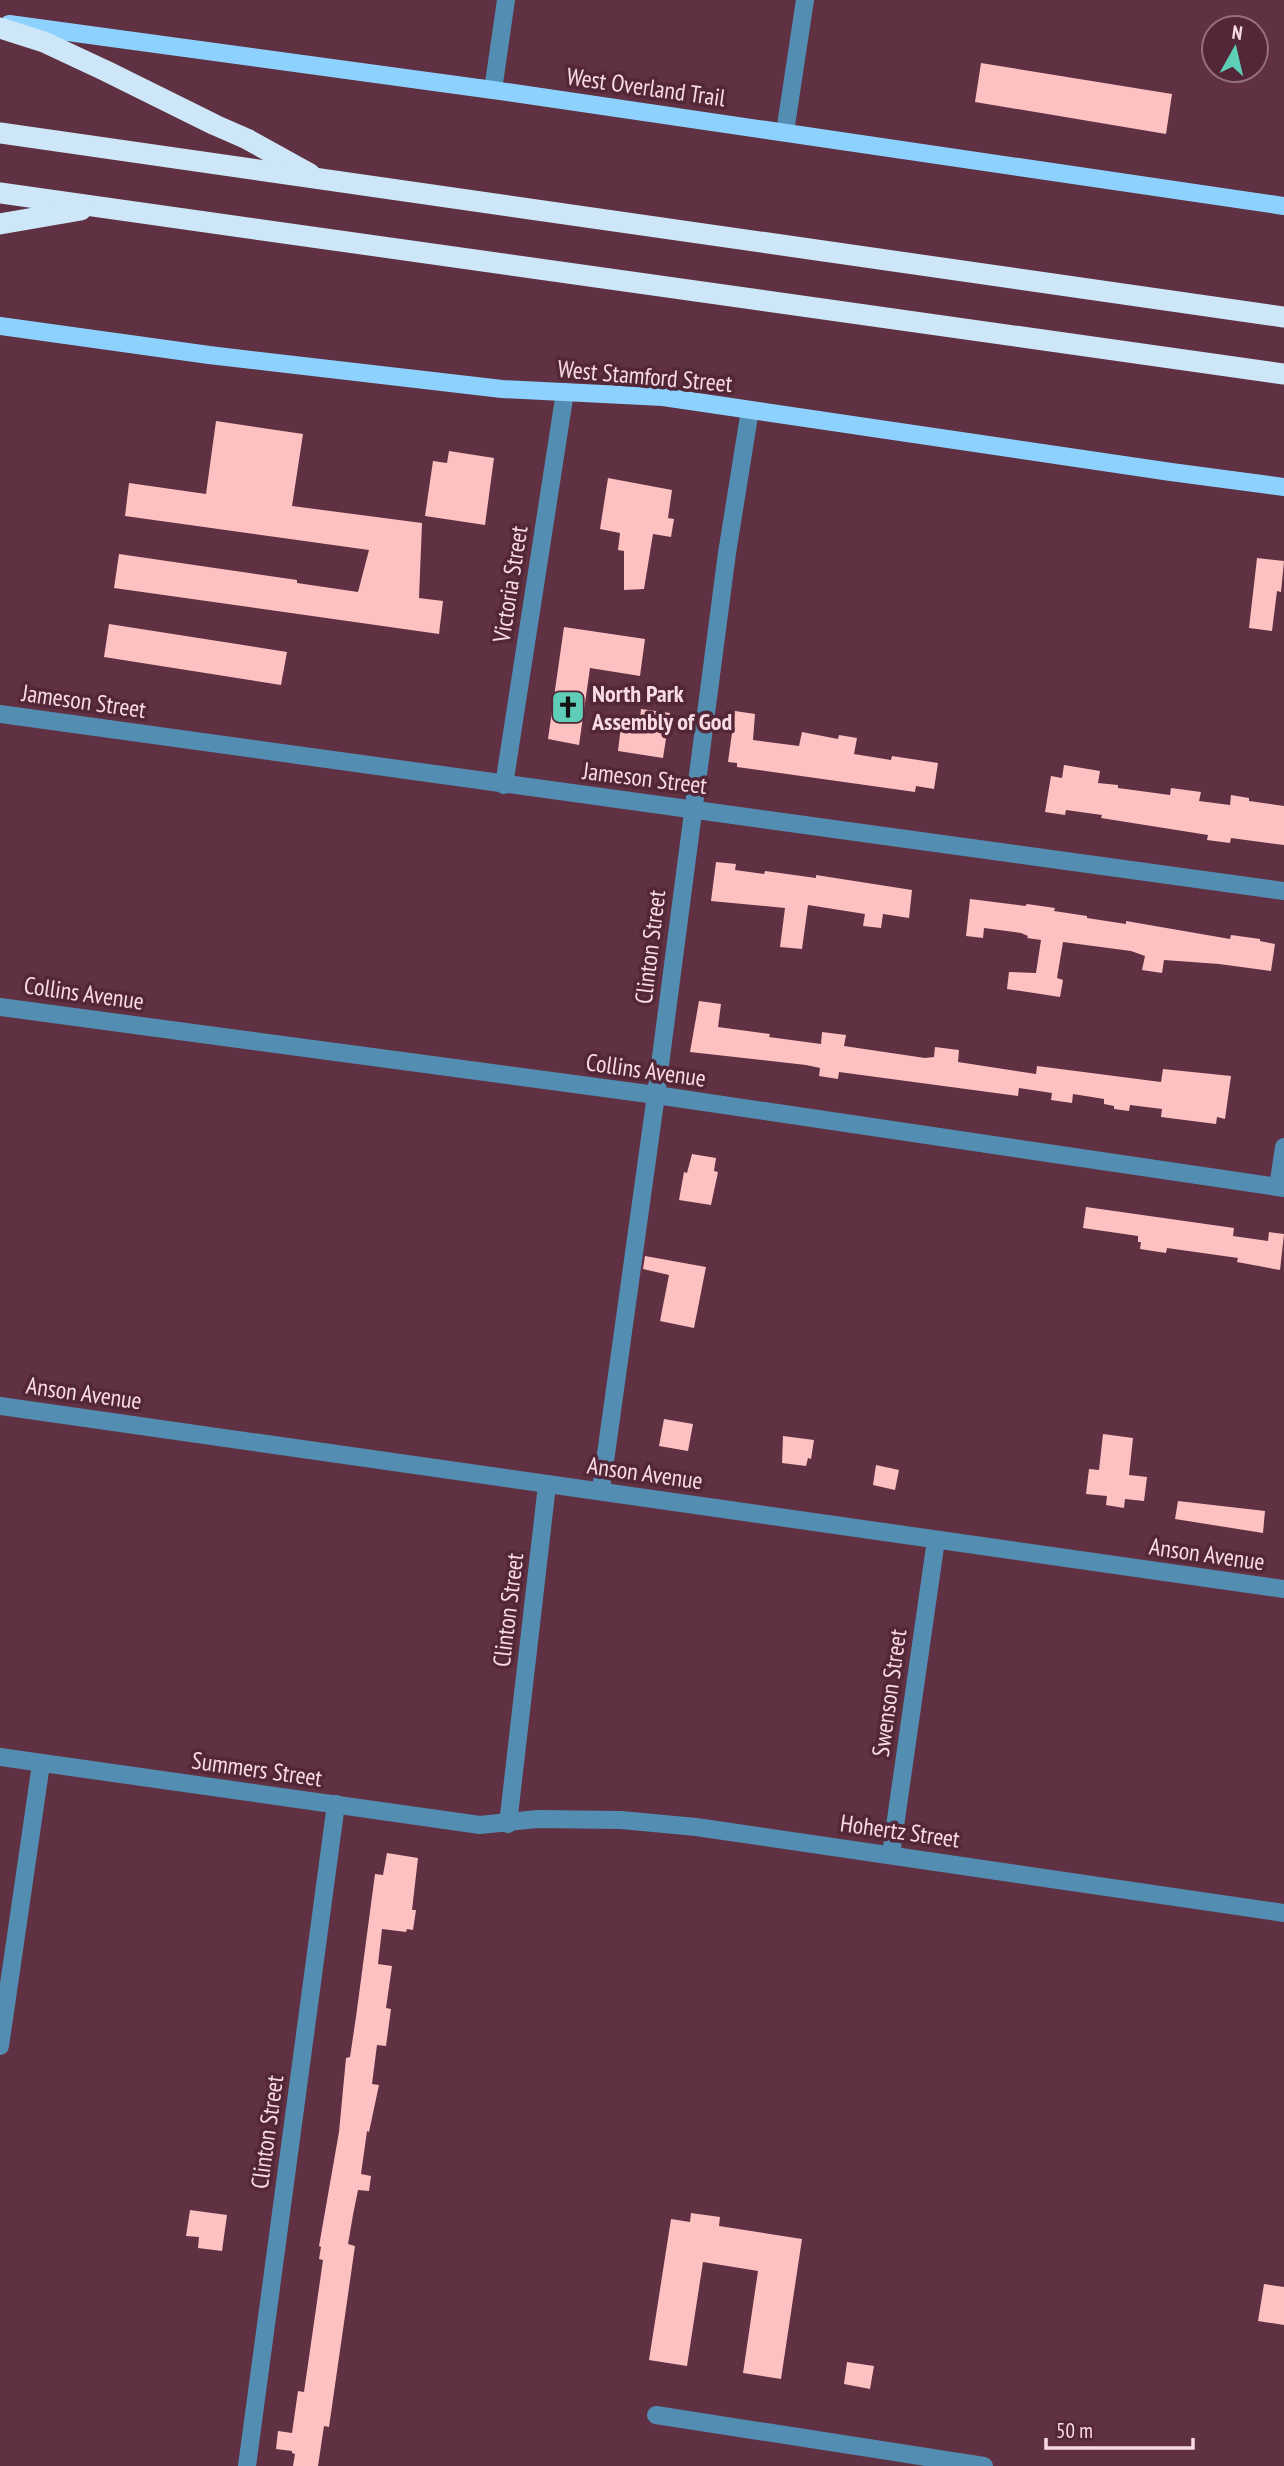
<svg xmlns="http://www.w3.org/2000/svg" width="1284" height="2466" font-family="'PT Sans Narrow',sans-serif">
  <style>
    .building { fill: #fdc1c2 }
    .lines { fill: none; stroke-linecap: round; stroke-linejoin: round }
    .minor { stroke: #548db2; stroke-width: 18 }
    .major { stroke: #8dd2fe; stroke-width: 18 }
    .highway { stroke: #cde7f8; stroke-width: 21 }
    .labels { text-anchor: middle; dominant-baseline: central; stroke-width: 7; stroke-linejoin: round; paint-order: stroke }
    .street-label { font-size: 24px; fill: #f9dbe4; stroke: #532737 }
    .poi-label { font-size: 24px; font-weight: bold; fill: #f9dbe4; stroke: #532737; text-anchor: start }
  </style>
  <rect width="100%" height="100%" fill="#5f3142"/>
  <g class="building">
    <polygon points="981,63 1172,94 1166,134 975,102"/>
    <polygon points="216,421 303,434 292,506 422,523 419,598 443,601 439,634 114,588 119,554 297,580 297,583 358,592 369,550 125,516 129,483 206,494"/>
    <polygon points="449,451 494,458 485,525 425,516 433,461 447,463"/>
    <polygon points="608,478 672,490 668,518 674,519 671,537 653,534 644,589 624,590 624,551 618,550 620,533 600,529"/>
    <polygon points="1257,558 1284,561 1281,592 1277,591 1272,631 1249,628"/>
    <polygon points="109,624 287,652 281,685 104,657"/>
    <polygon points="564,627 645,639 640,676 590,668 579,745 548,739"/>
    <polygon points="641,709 670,713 663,758 618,751 621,726 639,729"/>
    <polygon points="735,711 755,714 753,740 799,746 802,732 838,739 839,735 857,738 854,754 891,760 892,756 938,763 934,789 916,786 915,792 737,767 737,763 728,762"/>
    <polygon points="1064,765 1100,771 1098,783 1118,785 1118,788 1170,795 1171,788 1201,792 1199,801 1230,805 1231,795 1249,798 1249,801 1284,806 1284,845 1231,838 1230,843 1207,840 1208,835 1101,818 1102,815 1066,810 1065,815 1045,812 1051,776 1062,778"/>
    <polygon points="716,862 736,864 735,870 764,874 765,871 816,878 816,875 912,890 909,918 883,914 881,928 863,926 865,914 808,905 802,949 780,947 785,908 711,901"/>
    <polygon points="970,899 1025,906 1027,904 1055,908 1054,911 1087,916 1087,918 1126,924 1126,921 1230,939 1231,935 1260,939 1260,941 1275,944 1271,971 1219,964 1164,960 1162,973 1142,970 1145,956 1131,951 1063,942 1057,978 1063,980 1060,997 1007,989 1009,972 1036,973 1041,940 1027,938 1028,936 1021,933 984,928 983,938 966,936"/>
    <polygon points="699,1001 721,1004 718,1027 770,1034 769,1037 821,1044 822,1032 846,1035 844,1046 925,1058 934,1057 935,1047 959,1050 958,1062 1036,1074 1037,1066 1161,1082 1163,1069 1231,1076 1225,1119 1217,1117 1216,1124 1161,1117 1162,1109 1130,1105 1129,1111 1114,1109 1114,1106 1104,1104 1104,1099 1073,1094 1072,1103 1051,1100 1052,1093 1019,1088 1018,1096 839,1072 838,1079 819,1076 820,1068 806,1065 690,1052"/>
    <polygon points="692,1154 716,1158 714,1171 718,1172 711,1205 679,1200 684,1172 687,1173"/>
    <polygon points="1086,1207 1234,1228 1233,1236 1268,1241 1269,1232 1284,1234 1280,1270 1237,1262 1238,1258 1167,1248 1166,1253 1140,1249 1141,1242 1138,1242 1138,1236 1083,1228"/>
    <polygon points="645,1256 706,1267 694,1328 660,1321 669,1275 643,1269"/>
    <polygon points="664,1419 693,1424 688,1451 659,1446"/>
    <polygon points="1103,1434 1133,1438 1129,1475 1147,1477 1144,1501 1125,1499 1124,1508 1106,1505 1107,1496 1086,1494 1089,1469 1099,1470"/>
    <polygon points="783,1436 814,1440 811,1459 808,1458 806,1466 782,1463"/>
    <polygon points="876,1465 899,1470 895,1490 873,1485"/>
    <polygon points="1178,1501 1265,1511 1263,1533 1175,1519"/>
    <polygon points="387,1853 418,1858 412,1910 416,1910 413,1930 407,1929 406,1932 382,1929 378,1964 392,1966 386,2008 391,2009 386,2046 377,2045 372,2084 379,2085 369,2132 367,2131 361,2174 371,2176 369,2191 358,2190 353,2215 348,2244 355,2246 329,2427 324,2426 318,2466 293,2466 295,2454 292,2453 292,2451 276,2449 278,2431 292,2433 298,2391 304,2392 323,2260 319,2259 321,2247 319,2246 339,2132 346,2058 350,2057 356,2017 375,1874 383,1875"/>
    <polygon points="190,2210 227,2215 222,2251 198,2248 199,2237 186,2236"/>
    <polygon points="691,2213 720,2217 719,2226 802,2239 781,2379 743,2373 758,2271 703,2262 687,2366 649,2360 671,2219 690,2222"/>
    <polygon points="1264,2284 1284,2287 1284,2325 1258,2321"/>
    <polygon points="847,2362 874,2366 870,2389 844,2384"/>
  </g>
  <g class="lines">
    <g class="minor">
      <polyline points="493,90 506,0"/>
      <polyline points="785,132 805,0"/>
      <polyline points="0,714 1284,891"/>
      <polyline points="504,785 565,392"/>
      <polyline points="0,1007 656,1095 1284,1188"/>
      <polyline points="1278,1187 1284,1147"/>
      <polyline points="0,1406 1284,1589"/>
      <polyline points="601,1490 656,1095 727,553 750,410"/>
      <polyline points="0,1757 480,1825 537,1819 621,1820 696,1827 1284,1913"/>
      <polyline points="508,1824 547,1485"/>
      <polyline points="891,1854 936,1540"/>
      <polyline points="0,2046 41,1764"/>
      <polyline points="656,2415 984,2466"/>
      <polyline points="247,2466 336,1804"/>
    </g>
    <g class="major">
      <polyline points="9,24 493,90 1284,206"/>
      <polyline points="0,326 209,355 502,389 663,397 1171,472 1284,487"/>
    </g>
    <g class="highway">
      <polyline points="0,28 44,42 106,71 215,125 247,139 310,174"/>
      <polyline points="0,133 1284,317"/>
      <polyline points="0,193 1284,374"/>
      <polyline points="0,224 81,210"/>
    </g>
  </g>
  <defs>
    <g id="church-square" transform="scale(1.75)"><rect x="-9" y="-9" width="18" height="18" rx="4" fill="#5eceb7" stroke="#532737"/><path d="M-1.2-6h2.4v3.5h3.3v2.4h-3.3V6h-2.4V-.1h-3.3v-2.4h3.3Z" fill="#111"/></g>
  </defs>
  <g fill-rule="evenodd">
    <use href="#church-square" x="568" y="707"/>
  </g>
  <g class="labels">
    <g class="street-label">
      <text transform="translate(646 87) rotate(8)">West Overland Trail</text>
      <text transform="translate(645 376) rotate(5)">West Stamford Street</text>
      <text transform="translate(510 584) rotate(-81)">Victoria Street</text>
      <text transform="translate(84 701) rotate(8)">Jameson Street</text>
      <text transform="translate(645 778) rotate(7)">Jameson Street</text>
      <text transform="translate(650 947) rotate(-83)">Clinton Street</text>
      <text transform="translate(84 993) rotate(8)">Collins Avenue</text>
      <text transform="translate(646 1070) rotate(8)">Collins Avenue</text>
      <text transform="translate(84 1393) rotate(8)">Anson Avenue</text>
      <text transform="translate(645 1473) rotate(8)">Anson Avenue</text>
      <text transform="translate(1207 1554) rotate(8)">Anson Avenue</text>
      <text transform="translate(508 1610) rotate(-83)">Clinton Street</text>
      <text transform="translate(889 1693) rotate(-82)">Swenson Street</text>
      <text transform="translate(257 1769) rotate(8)">Summers Street</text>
      <text transform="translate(900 1831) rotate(8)">Hohertz Street</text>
      <text transform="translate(267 2132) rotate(-82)">Clinton Street</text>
    </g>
    <g class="poi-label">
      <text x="592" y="693">North Park<tspan x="592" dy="28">Assembly of God</tspan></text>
    </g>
  </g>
  <g transform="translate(1235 49) rotate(8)"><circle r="33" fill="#532737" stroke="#956f7c" stroke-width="2"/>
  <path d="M0-5L12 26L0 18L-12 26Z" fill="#5eceb7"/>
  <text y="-10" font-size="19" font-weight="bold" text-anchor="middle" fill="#f9dbe4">N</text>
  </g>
  <path d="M1046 2438v10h147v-10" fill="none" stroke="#f9dbe4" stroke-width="3.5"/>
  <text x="1056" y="2438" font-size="21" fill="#f9dbe4" stroke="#532737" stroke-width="5" paint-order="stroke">50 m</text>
</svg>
